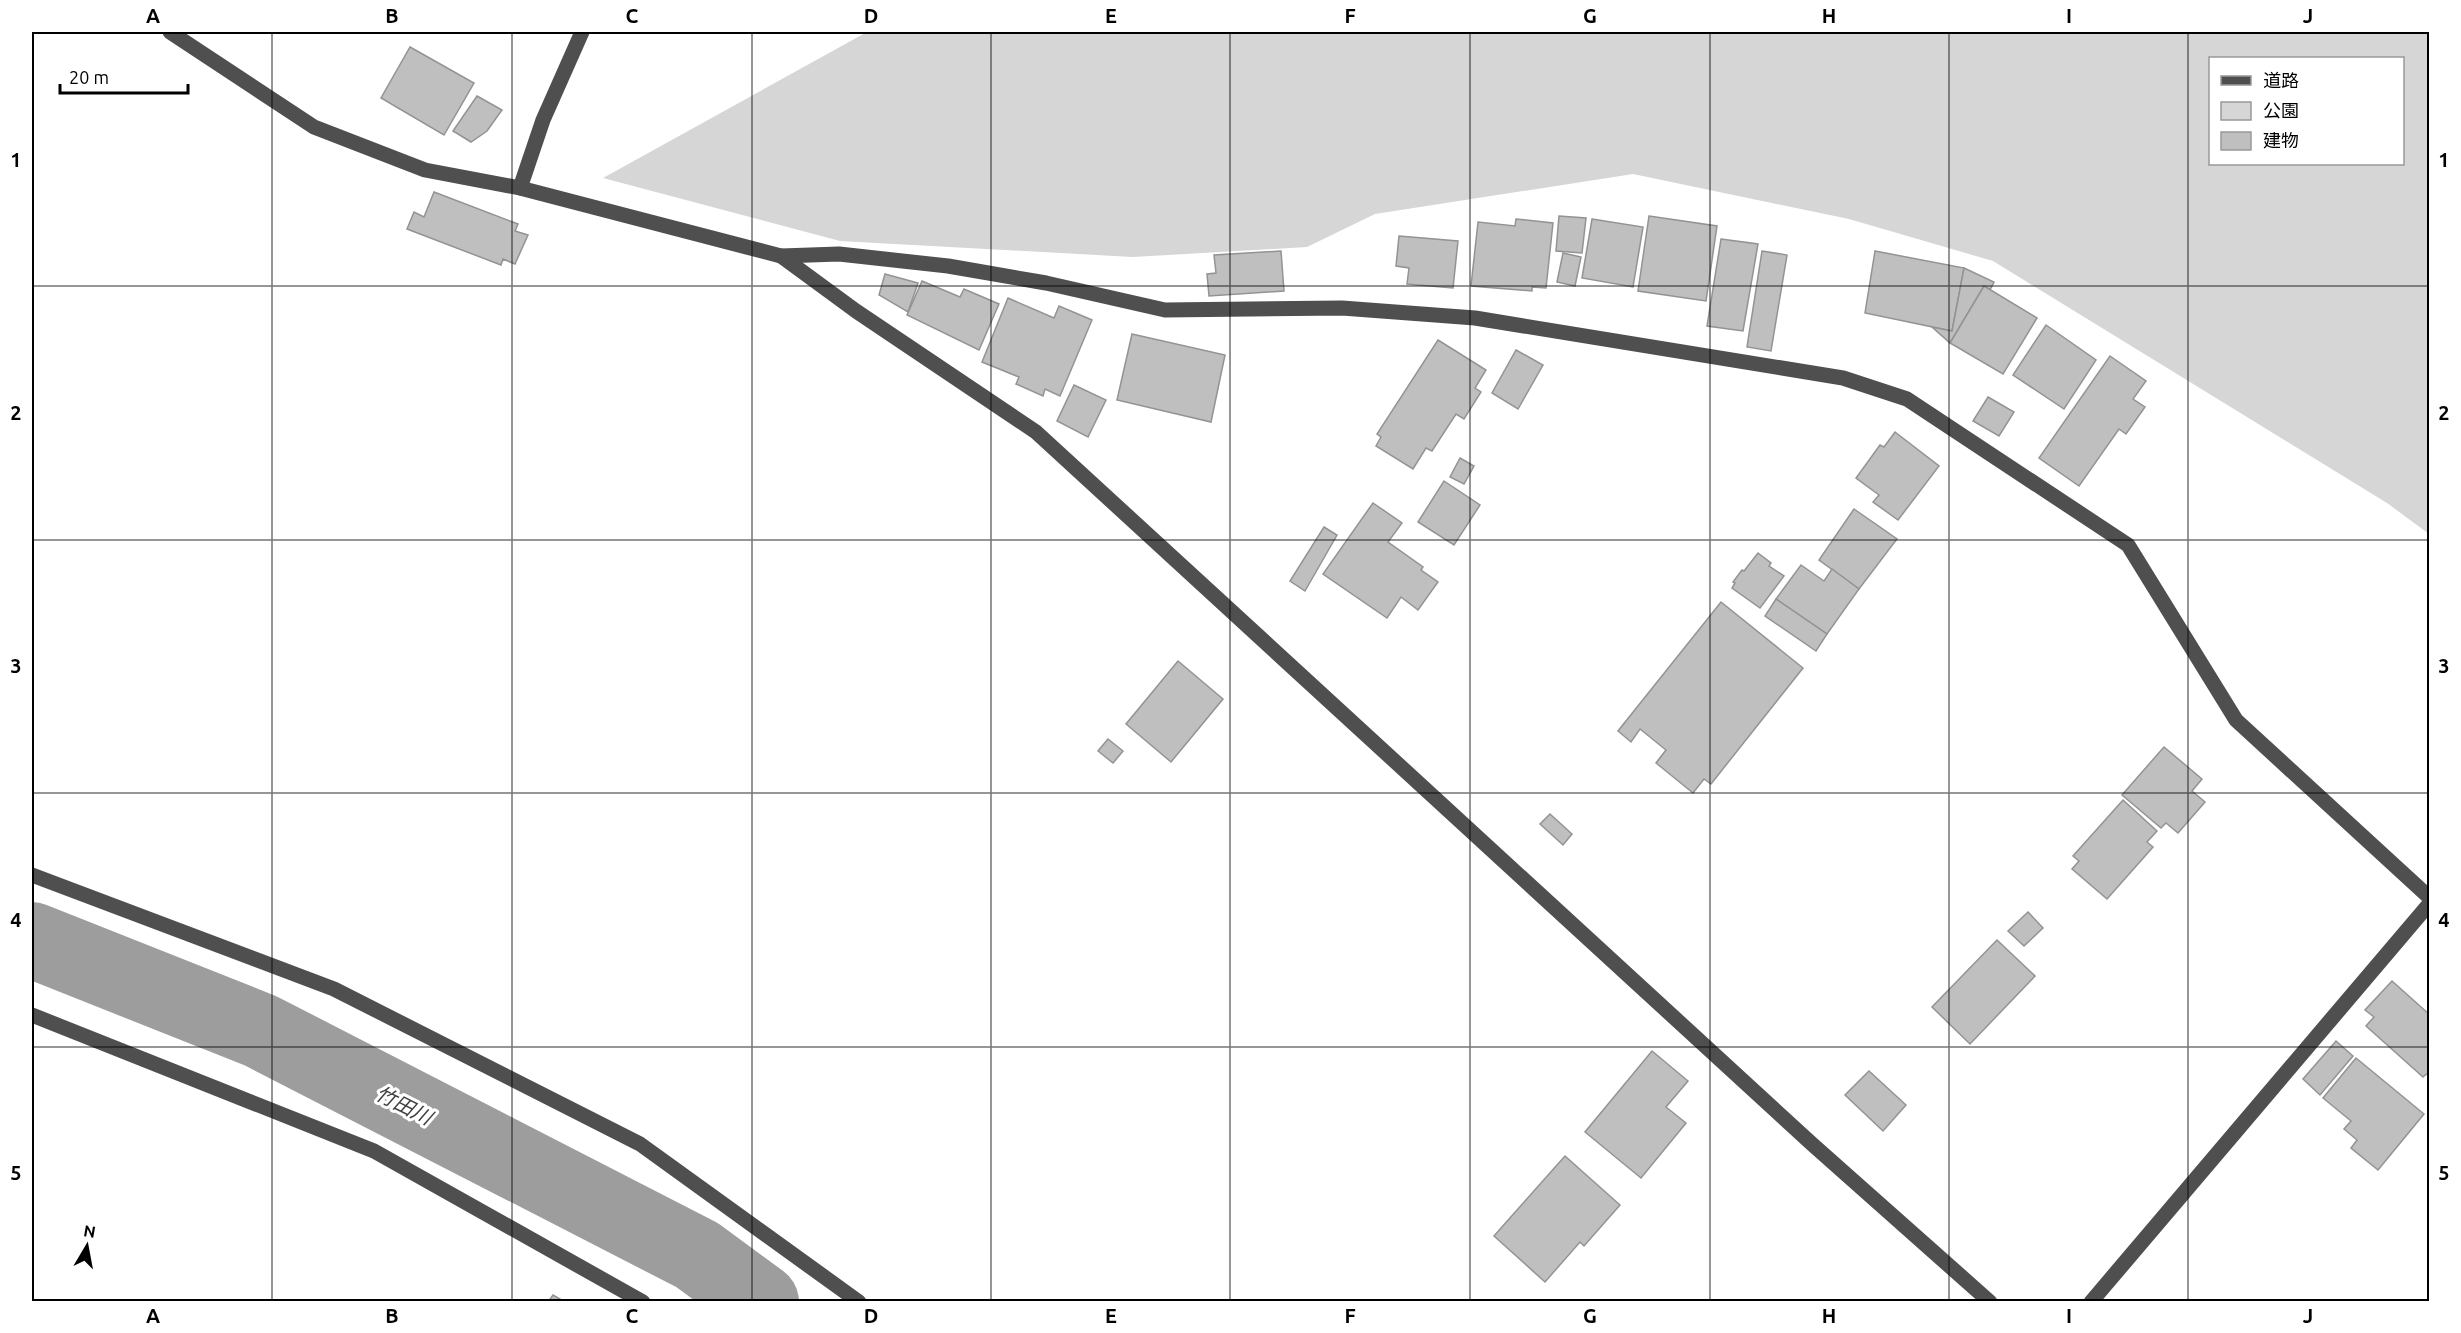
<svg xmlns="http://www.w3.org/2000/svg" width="2461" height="1333" font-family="Ubuntu,'Noto Sans JP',sans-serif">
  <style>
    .green { fill: #d6d6d6; fill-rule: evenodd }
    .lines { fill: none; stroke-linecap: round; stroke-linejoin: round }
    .river { stroke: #9d9d9d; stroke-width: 76 }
    .building { fill: #bfbfbf; stroke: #939393; stroke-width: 1.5 }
    .minor { stroke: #4f4f4f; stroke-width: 15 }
    .grid { fill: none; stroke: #000; stroke-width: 1.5; stroke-opacity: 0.55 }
    .labels { text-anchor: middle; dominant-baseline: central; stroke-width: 6; stroke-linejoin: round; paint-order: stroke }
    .water-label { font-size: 20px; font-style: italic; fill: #3e3e3e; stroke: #fff }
    .neatline { fill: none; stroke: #000; stroke-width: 2 }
    .grid-label { font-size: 20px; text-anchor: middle; font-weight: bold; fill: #000 }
  </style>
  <rect width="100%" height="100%" fill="#fff"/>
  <path class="green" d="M 867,32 L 2429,32 L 2429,534 L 2387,503 L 1993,261 L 1849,219 L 1633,174 L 1375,214 L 1307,247 L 1133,257 L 840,241 L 603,178 ZM 2210,58 L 2402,58 L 2402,164 L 2210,164 Z"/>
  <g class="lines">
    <polyline class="river" points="32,940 261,1031 697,1255 761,1302"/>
  </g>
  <g class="building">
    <polygon points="410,47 474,83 444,135 381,98"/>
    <polygon points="477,96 502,110 487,131 471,142 453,131"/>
    <polygon points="434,192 518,224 515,231 528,235 515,264 503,259 501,265 407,229 414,212 424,217"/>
    <polygon points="1559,216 1586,218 1582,253 1556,251"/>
    <polygon points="1649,216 1717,226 1706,301 1638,291"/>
    <polygon points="1516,219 1553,223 1546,288 1532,287 1532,291 1471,286 1478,222 1515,226"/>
    <polygon points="1592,219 1643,227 1633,287 1582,278"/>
    <polygon points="1399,236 1458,241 1453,288 1407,284 1409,268 1396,266"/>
    <polygon points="1721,239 1758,244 1743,331 1707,326"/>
    <polygon points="1281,251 1284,291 1209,296 1207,274 1216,273 1214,255"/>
    <polygon points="1762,251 1787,255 1771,351 1747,347"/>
    <polygon points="1875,251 1964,268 1952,331 1865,313"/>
    <polygon points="1563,253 1581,257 1575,286 1557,282"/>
    <polygon points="1964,268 1994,282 1990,290 1984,286 1950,343 1932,327 1952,331"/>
    <polygon points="885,274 918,283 908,312 879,295"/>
    <polygon points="922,281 960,297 964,289 999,304 979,350 907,315"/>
    <polygon points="1984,286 2037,318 2003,374 1950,343"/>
    <polygon points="1008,298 1054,318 1059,306 1092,320 1060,396 1045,389 1043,396 1016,384 1019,377 982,362"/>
    <polygon points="2046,325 2096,360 2064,409 2013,375"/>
    <polygon points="1132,334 1225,355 1211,422 1117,400"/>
    <polygon points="1438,340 1486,370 1475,388 1481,392 1464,419 1456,414 1432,451 1426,448 1413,469 1376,446 1381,437 1377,434"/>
    <polygon points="1516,350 1543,365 1518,409 1492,393"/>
    <polygon points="2110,356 2146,381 2133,399 2145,407 2126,434 2119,429 2079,486 2039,458"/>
    <polygon points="1074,385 1106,400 1088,437 1057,421"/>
    <polygon points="1988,397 2014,412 1999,436 1973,421"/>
    <polygon points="1895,432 1939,466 1898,520 1873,502 1879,495 1856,478 1880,445 1884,447"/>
    <polygon points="1460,458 1474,466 1464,484 1450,477"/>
    <polygon points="1444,481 1480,505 1454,545 1418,522"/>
    <polygon points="1373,503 1402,523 1388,542 1423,567 1421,570 1438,582 1418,610 1401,597 1387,618 1323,574"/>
    <polygon points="1854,509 1897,539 1859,589 1819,560"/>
    <polygon points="1324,527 1337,535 1305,591 1290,581"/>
    <polygon points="1758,553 1771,563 1769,566 1784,576 1760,608 1732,588 1735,583 1733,582 1742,570 1744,571"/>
    <polygon points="1801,565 1824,581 1832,569 1859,589 1827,634 1776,599"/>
    <polygon points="1776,599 1827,634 1816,651 1765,616"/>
    <polygon points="1721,602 1803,668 1711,784 1704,779 1693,793 1656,763 1666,750 1640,729 1631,742 1618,731"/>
    <polygon points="1178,661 1223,699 1171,762 1126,724"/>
    <polygon points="1108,739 1123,751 1113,763 1098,751"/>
    <polygon points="2164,747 2202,779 2192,791 2205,802 2178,833 2166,823 2161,828 2122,795"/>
    <polygon points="2123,800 2157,831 2147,842 2153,847 2107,899 2072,869 2079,861 2073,856"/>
    <polygon points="1550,814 1572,834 1563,845 1540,824"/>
    <polygon points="2028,912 2043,928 2024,946 2008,931"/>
    <polygon points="1997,940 2035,976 1970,1044 1932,1007"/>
    <polygon points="2392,981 2430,1015 2430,1071 2423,1077 2366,1026 2374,1017 2365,1010"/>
    <polygon points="2336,1041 2353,1056 2320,1095 2303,1079"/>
    <polygon points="1652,1051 1688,1081 1666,1107 1686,1123 1641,1178 1585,1132"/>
    <polygon points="2356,1058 2424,1114 2378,1170 2351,1148 2357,1140 2344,1129 2351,1121 2323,1098"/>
    <polygon points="1869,1071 1906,1105 1883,1131 1845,1095"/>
    <polygon points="1565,1156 1620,1205 1584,1246 1580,1242 1545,1282 1494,1236"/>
    <polygon points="553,1295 565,1302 548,1302"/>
  </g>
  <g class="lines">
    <g class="minor">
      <polyline points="170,32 314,127 425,170 520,188 781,256 856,311 1036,432 1812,1144 1990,1302"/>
      <polyline points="520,188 543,120 582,32"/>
      <polyline points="781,256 839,254 948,266 1046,283 1165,310 1342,308 1475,318 1843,378 1907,399 2128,545 2236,720 2430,898"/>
      <polyline points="32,875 334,989 640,1144 859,1302"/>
      <polyline points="32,1015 374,1151 643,1302"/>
      <polyline points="2091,1302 2430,903"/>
    </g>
  </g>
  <path class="grid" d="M 272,32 L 272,1302M 512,32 L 512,1302M 752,32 L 752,1302M 991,32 L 991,1302M 1230,32 L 1230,1302M 1470,32 L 1470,1302M 1710,32 L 1710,1302M 1949,32 L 1949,1302M 2188,32 L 2188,1302M 32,286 L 2430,286M 32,540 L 2430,540M 32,793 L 2430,793M 32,1047 L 2430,1047"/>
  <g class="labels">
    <g class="water-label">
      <text transform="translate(404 1105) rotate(27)">竹田川</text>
    </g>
  </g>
  <rect width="2461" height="1333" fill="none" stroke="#ffffff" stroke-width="66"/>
  <rect x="2209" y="57" width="195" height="108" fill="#ffffff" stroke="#999999" stroke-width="1.5"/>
  <rect x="2221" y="76" width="30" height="9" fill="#4f4f4f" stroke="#999999" stroke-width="1.5"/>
  <text x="2263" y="87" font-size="18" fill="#000000">道路</text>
  <rect x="2221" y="102" width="30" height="18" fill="#d6d6d6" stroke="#999999" stroke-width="1.5"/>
  <text x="2263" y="117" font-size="18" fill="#000000">公園</text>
  <rect x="2221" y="132" width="30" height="18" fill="#bfbfbf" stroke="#999999" stroke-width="1.5"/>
  <text x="2263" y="147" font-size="18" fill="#000000">建物</text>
  <g transform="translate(87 1246) rotate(10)" stroke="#ffffff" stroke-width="4.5" paint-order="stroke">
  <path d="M0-4.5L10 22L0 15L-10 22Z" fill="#000000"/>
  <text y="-9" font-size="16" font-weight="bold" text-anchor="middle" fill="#000000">N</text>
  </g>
  <path d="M60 84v9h128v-9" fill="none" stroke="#000000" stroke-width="3"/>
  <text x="69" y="84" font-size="18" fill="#000000" stroke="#ffffff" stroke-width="4.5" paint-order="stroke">20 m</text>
  <rect x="33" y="33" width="2395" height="1267" class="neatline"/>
  <g class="grid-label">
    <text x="153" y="23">A</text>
    <text x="392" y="23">B</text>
    <text x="632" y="23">C</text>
    <text x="871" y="23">D</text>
    <text x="1111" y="23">E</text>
    <text x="1350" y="23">F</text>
    <text x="1590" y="23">G</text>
    <text x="1829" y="23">H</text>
    <text x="2069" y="23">I</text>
    <text x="2308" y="23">J</text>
    <text x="16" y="167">1</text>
    <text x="2444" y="167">1</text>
    <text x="16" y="420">2</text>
    <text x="2444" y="420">2</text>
    <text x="16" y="673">3</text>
    <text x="2444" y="673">3</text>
    <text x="16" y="927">4</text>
    <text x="2444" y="927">4</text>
    <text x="16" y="1180">5</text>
    <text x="2444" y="1180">5</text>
    <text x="153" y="1323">A</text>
    <text x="392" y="1323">B</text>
    <text x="632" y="1323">C</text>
    <text x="871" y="1323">D</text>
    <text x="1111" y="1323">E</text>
    <text x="1350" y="1323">F</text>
    <text x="1590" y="1323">G</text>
    <text x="1829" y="1323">H</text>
    <text x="2069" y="1323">I</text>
    <text x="2308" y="1323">J</text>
  </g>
</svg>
